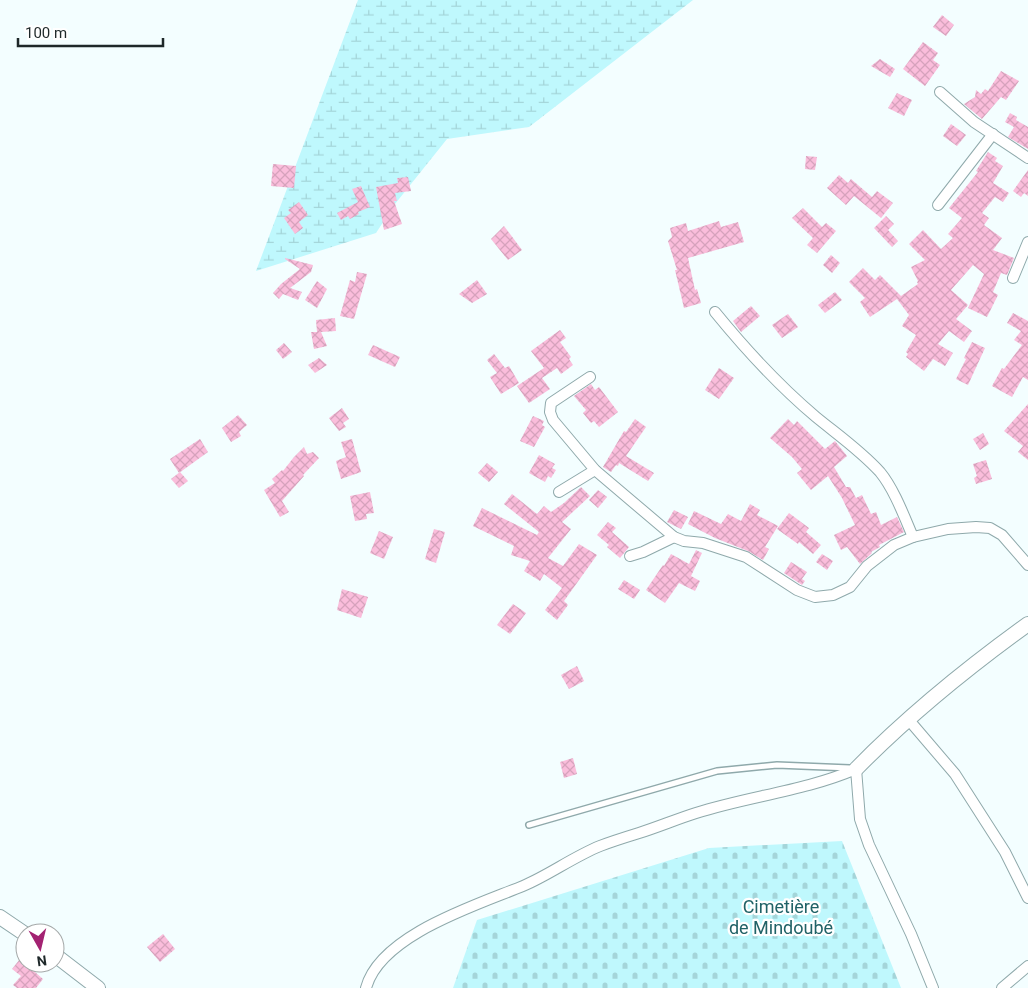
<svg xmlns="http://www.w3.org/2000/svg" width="1028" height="988" font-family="Roboto,sans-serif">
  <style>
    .wetland { fill: url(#wetland-marsh) }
    .cemetery { fill: url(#cemetery-stones) }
    .building { fill: url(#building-cross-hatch) }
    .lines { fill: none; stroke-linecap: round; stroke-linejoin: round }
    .service-casing { stroke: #8fa9ab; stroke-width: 8 }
    .minor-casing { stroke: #8fa9ab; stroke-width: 12 }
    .tertiary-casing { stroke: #8fa9ab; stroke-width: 16 }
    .service { stroke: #fff; stroke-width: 5 }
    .minor { stroke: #fff; stroke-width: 10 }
    .tertiary { stroke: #fff; stroke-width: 14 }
    .labels { text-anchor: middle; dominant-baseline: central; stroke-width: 4.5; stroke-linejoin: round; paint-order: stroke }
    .park-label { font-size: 18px; fill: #206267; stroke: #fff }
  </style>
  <defs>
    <pattern id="wetland-marsh" width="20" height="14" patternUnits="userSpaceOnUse" patternTransform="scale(1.25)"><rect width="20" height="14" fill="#bff8fd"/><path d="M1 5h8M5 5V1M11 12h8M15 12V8" fill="none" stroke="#a4d5d9"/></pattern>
    <pattern id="cemetery-stones" width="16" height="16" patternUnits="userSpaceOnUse" patternTransform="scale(1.25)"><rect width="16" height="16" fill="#bff8fd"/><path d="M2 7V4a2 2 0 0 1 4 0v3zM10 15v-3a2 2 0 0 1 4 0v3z" fill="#a4d5d9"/></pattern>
    <pattern id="building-cross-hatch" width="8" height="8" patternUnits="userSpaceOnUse" patternTransform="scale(1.25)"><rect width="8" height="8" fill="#fabddb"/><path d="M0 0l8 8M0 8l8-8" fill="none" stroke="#d6a2bc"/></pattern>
  </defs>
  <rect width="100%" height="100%" fill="#f3feff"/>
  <polygon class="wetland" points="358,0 693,0 529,127 447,139 395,204 376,233 256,271"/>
  <polygon class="cemetery" points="842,841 901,988 453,988 477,920 709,848"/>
  <g class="building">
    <polygon points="942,15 954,25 946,36 933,27"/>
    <polygon points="923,42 938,53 933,60 940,65 925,86 903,69"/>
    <polygon points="880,59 895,69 890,77 871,66"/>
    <polygon points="1001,71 1019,81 1006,100 1001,97 982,119 964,104 975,97 976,90 981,94 985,89 988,91"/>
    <polygon points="897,93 912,100 904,116 888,108"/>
    <polygon points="1010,113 1017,117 1016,120 1028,127 1028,149 1008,137 1014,127 1005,122"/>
    <polygon points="951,124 966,135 957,146 943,136"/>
    <polygon points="988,152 997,158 995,161 1003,166 993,183 1009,193 1003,202 995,197 982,213 989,218 984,225 1002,238 993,250 1014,258 1007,275 1001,273 993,292 998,295 987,317 968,308 984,274 973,265 951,290 968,305 956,319 972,331 964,342 949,331 938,344 953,353 945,366 933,359 924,371 906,357 908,354 906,352 916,335 902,326 909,315 897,299 870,317 860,302 865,298 849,282 863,268 875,280 880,275 901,296 918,284 917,282 918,281 911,267 925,260 909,244 923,230 941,249 953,238 948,234 962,218 949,208 978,172 976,171"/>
    <polygon points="806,156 817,157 815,170 805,169"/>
    <polygon points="273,164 296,166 294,188 271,186"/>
    <polygon points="1028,170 1028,196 1024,193 1021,197 1013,191"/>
    <polygon points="839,175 848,183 851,179 872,197 877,191 893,203 881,218 854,196 846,205 827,188"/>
    <polygon points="408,177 411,191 395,193 397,201 394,201 402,224 384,230 376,187 398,183 397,178"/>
    <polygon points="361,186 370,207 358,212 359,214 350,219 348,216 341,220 337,213 358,202 352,189"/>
    <polygon points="299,202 308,215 299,222 303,228 295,234 284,218 291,213 288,210"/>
    <polygon points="803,208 822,227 826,223 836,231 817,253 807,245 813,238 792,218"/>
    <polygon points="886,216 894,224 888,230 898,241 892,247 874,228"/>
    <polygon points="719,221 721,227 738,222 744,242 688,258 695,290 697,289 701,303 684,308 675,270 677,270 668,241 672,237 670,228 686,223 688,231"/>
    <polygon points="504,226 522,250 508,260 491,239"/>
    <polygon points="831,255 840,263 832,273 823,265"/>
    <polygon points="285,258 313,265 311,272 290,288 302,292 298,300 283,294 279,299 273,293 281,284 300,269 285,259"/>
    <polygon points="357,272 367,274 354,319 340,316 350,280 355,282"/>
    <polygon points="477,280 487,294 472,303 459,294"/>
    <polygon points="317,281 327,289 317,308 305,300"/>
    <polygon points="835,292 842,300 825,313 818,305"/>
    <polygon points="751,306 760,316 741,332 733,321"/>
    <polygon points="1013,313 1028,321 1028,380 1023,377 1012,397 992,386 1002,368 1004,369 1022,345 1014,340 1021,331 1007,323"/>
    <polygon points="788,314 798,327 782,338 772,325"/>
    <polygon points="335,318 336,331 321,332 327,346 314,349 311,332 317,332 316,320"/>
    <polygon points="560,330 566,338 560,342 571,357 569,359 573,365 561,374 557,368 542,378 550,389 529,403 517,386 544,368 531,351"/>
    <polygon points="972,342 985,348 968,385 956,379 966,359 964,358"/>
    <polygon points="284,343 292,352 283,359 276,350"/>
    <polygon points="373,345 400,357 395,367 368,355"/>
    <polygon points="494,354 505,368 509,366 519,383 501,394 490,377 497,373 487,360"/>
    <polygon points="319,358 327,365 315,373 308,365"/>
    <polygon points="719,368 734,378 719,399 705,390"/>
    <polygon points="591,384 595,390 599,387 618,412 599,427 594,421 591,423 583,413 586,410 574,396"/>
    <polygon points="1028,404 1028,460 1018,452 1023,446 1004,431"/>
    <polygon points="342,408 349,419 343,423 346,427 339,431 329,418"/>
    <polygon points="238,415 247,425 239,432 241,436 231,442 222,428"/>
    <polygon points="533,416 544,421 542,425 545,427 534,447 520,441"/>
    <polygon points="635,419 646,427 626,456 654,473 648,481 619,463 618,466 616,465 611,472 603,467 624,431 626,432"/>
    <polygon points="788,419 794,425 797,421 825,449 835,441 847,456 834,467 846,487 850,487 856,498 862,495 871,514 876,512 881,525 897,517 904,532 879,545 880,547 871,552 872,553 860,564 847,547 841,550 834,535 855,525 842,498 828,476 811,490 797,473 802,469 792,457 770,438"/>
    <polygon points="983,433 989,444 980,450 973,439"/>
    <polygon points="200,439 208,452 179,473 170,459"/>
    <polygon points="352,439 361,472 341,479 336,461 346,457 341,442"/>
    <polygon points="304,447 307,454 313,452 319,458 303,475 304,476 282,501 289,512 280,517 264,490 275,483 272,479 282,470 283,471 294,457"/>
    <polygon points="539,455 555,464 552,468 556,470 551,478 548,476 545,482 529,473"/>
    <polygon points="986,460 992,479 976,484 974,478 977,476 973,464"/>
    <polygon points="487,463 498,472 489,482 478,473"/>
    <polygon points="180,472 188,481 179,488 171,479"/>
    <polygon points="581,487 590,496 562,522 571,529 548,558 563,566 579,544 597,555 564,601 568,605 557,620 545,610 562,588 544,574 540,581 524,571 530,561 511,555 514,546 473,526 482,508 537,535 539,532 504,504 512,494 537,514 544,506 551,512 564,503"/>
    <polygon points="598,490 607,497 598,508 589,500"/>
    <polygon points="370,492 374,513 366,514 367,519 355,521 350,496"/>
    <polygon points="750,504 760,510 757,515 778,526 765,547 769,549 763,560 748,551 715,538 688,524 694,511 721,524 728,514 741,521"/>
    <polygon points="674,510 688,517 681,529 667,522"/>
    <polygon points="789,513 809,528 806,532 821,545 813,554 799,542 798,544 777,529"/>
    <polygon points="608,522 616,528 612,532 629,547 620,558 607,547 609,545 597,535"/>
    <polygon points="434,529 445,532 436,563 425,559"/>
    <polygon points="379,531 393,537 384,559 370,553"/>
    <polygon points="696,550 702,553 691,576 700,581 695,591 679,583 665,603 646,590 663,565 664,566 671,554 689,564"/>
    <polygon points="822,554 833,561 827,570 816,562"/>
    <polygon points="791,562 807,572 802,579 805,581 802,585 784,573"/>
    <polygon points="624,580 640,590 634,599 618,589"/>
    <polygon points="342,589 368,597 361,618 337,610"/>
    <polygon points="513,604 526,613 510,634 497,625"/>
    <polygon points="577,666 584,681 569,689 561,675"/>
    <polygon points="573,758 577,774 564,778 560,762"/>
    <polygon points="163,934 175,949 160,962 147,947"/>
    <polygon points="20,959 43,979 36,988 17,988 13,985 21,976 12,969"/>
  </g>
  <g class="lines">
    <g class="service-casing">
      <polyline id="service" points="529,825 717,771 777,765 850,768"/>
    </g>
    <g class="minor-casing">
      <g id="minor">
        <polyline points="940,92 974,122 1028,158"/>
        <polyline points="938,205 993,134"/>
        <polyline points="1013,278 1028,242"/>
        <path d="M 715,312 C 746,350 778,385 816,417 C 838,435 861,451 880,472 C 894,489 904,516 913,537"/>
        <polyline points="590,377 551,403 550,412 553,420 595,470 674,537 684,541 703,543 746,557 797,590 815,597 833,595 850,587 867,566 894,545 913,537 948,529 976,527 990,528 1002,535 1028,565"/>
        <polyline points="559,492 595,470"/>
        <polyline points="630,556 643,552 674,537"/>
        <polyline points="908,719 955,774 1005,852 1028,898"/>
        <path d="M 366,988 C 380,935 477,905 523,886 C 549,875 573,857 600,846 C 613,841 626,837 639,833 C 658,827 677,819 696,813 C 749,796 805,791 856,769 L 860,819 L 869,845 L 911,934 L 933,988"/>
        <polyline points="1002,988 1028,966"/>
      </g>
    </g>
    <g class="tertiary-casing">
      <g id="tertiary">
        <path d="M 856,769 C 909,715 967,668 1028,624"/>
        <polyline points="0,917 25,934"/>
        <polyline points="55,955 98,988"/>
      </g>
    </g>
    <use href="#service" class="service"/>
    <use href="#minor" class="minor"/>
    <use href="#tertiary" class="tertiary"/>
  </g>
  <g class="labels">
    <g class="park-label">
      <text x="781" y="906">Cimetière<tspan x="781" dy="21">de Mindoubé</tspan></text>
    </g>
  </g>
  <g transform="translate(40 948) rotate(172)"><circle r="24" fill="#ffffff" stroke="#a5a9a9"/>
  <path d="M0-4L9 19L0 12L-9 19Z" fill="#a32272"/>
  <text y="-8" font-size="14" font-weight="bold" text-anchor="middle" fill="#1e2829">N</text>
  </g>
  <path d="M18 38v8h145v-8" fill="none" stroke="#1e2829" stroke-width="2.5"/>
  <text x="25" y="38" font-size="15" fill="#1e2829" stroke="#ffffff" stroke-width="4" paint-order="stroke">100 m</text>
</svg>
